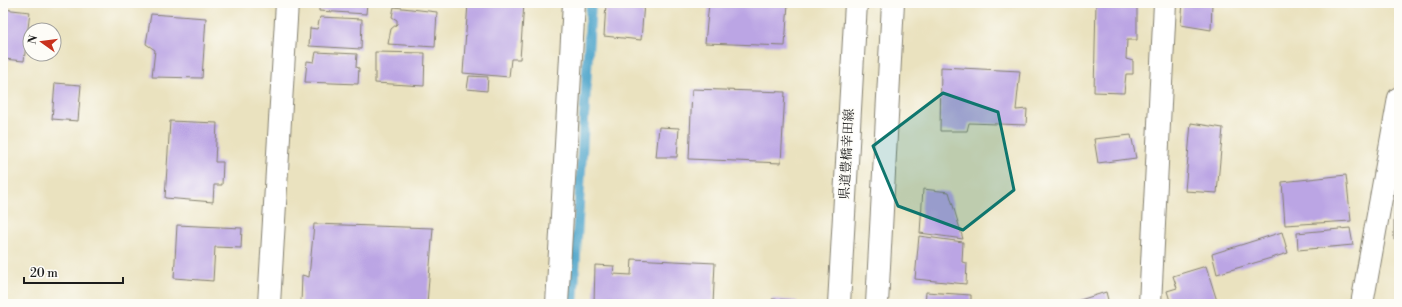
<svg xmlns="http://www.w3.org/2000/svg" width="1402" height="307" font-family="'Libre Bodoni','Noto Serif JP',serif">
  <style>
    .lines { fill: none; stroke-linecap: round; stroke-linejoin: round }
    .stream { stroke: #4ea4ca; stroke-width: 10 }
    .building { fill: #bba5e4 }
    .street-casing { stroke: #837f6e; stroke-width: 24 }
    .secondary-casing { stroke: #837f6e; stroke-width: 24 }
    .street { stroke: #fff; stroke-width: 22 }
    .secondary { stroke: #fff; stroke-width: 22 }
    .marked { fill: #0f766e; fill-opacity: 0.2; stroke: #0f766e; stroke-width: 3; stroke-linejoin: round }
    .labels { text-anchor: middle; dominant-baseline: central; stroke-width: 3; stroke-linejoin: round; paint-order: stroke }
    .street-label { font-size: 13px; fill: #1c1c1c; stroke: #fdfcf7 }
  </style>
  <rect width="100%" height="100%" fill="#fdfcf7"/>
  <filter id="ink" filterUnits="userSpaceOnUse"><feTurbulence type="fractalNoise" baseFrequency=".025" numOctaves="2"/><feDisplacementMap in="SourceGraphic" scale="8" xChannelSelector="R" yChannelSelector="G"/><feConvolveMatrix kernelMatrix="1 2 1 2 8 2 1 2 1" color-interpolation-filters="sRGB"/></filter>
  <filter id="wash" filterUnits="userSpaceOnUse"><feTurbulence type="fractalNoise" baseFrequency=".012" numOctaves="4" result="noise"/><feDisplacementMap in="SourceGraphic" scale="16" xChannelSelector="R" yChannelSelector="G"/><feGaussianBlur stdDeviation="0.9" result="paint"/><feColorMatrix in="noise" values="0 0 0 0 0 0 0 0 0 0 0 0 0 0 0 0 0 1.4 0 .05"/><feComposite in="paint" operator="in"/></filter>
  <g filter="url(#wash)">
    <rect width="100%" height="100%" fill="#eae2bf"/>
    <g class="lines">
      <polyline class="stream" points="573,304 591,3"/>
    </g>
    <g id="blocks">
      <g class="building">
        <polygon points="319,3 367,3 366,14 319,11"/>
        <polygon points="468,3 524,3 520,59 511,59 509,77 463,73"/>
        <polygon points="606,3 644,3 641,40 604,36"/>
        <polygon points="709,3 788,3 785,46 705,43"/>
        <polygon points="1096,3 1137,3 1137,40 1127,40 1126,59 1133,61 1133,74 1126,74 1124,93 1094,92"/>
        <polygon points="1183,3 1212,3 1211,30 1181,25"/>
        <polygon points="394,7 437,12 435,47 388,44 391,29 397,24 397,20 392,17"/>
        <polygon points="3,9 30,12 24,61 3,59"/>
        <polygon points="151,14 206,18 202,78 152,77 155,50 146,44"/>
        <polygon points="320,17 362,19 361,49 309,46 310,28 317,29"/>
        <polygon points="316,52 357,54 356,67 359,68 358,84 305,82 307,61 314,62"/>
        <polygon points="375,52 425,53 424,86 375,83"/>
        <polygon points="941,67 1020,71 1016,110 1027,109 1026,125 969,123 967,131 940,131"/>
        <polygon points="469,76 488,77 487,91 467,89"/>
        <polygon points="55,83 81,85 78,121 52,119"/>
        <polygon points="692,89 785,92 781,163 689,159"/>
        <polygon points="170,121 217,123 215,162 223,162 222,185 214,185 213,202 165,198"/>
        <polygon points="1191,123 1223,128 1217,193 1185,191"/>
        <polygon points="659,127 679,128 677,157 656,157"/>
        <polygon points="1131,135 1136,158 1098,163 1094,139"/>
        <polygon points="3,174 6,174 4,203 3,203"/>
        <polygon points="1346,175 1351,221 1285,225 1282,182"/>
        <polygon points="1398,175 1399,240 1394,240 1394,198"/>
        <polygon points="923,189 949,192 963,239 920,233"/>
        <polygon points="314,224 433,228 427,304 301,304 302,275 309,277"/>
        <polygon points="177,225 242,228 241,248 215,247 213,281 174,278"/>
        <polygon points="1350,228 1353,245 1298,250 1297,233"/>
        <polygon points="1282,232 1288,253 1217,274 1212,254"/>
        <polygon points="919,236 963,242 962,262 967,263 966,284 915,279"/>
        <polygon points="632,259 715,263 713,304 594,304 595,265 614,266 613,274 631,275"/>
        <polygon points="1206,266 1218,304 1171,304 1167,291 1177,288 1173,276"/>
        <polygon points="926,292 971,295 971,304 925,304"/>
        <polygon points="1106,292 1109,304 1067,304"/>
        <polygon points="772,299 797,301 797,304 772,304"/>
      </g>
    </g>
  </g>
  <g filter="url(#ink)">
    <use href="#blocks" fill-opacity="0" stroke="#837f6e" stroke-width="1"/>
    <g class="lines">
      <g class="street-casing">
        <g id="street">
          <polyline points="269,304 287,3"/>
          <polyline points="557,304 574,3"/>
          <polyline points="1150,304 1165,3"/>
          <polyline points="1362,304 1399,98"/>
        </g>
      </g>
      <g class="secondary-casing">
        <g id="secondary">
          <polyline points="839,304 856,3"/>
          <polyline points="877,304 893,3"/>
        </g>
      </g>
      <use href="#street" class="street"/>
      <use href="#secondary" class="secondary"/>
    </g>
  </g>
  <path class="marked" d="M 943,93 L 998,112 L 1014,190 L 963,230 L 898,206 L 873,146 Z"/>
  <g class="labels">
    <g class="street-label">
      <text transform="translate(847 154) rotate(-87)">県道豊橋幸田線</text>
    </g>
  </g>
  <rect width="1402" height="307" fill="none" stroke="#fdfcf7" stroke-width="16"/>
  <g transform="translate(42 42) rotate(284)"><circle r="19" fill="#fdfcf7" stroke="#a3a29f"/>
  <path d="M0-3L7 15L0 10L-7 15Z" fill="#c8321e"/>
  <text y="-6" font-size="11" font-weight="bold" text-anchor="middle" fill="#1c1c1c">N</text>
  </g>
  <path d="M24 277v6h99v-6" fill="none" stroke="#1c1c1c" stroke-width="2"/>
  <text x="30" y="277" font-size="12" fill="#1c1c1c" stroke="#fdfcf7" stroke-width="3" paint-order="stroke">20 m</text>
</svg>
